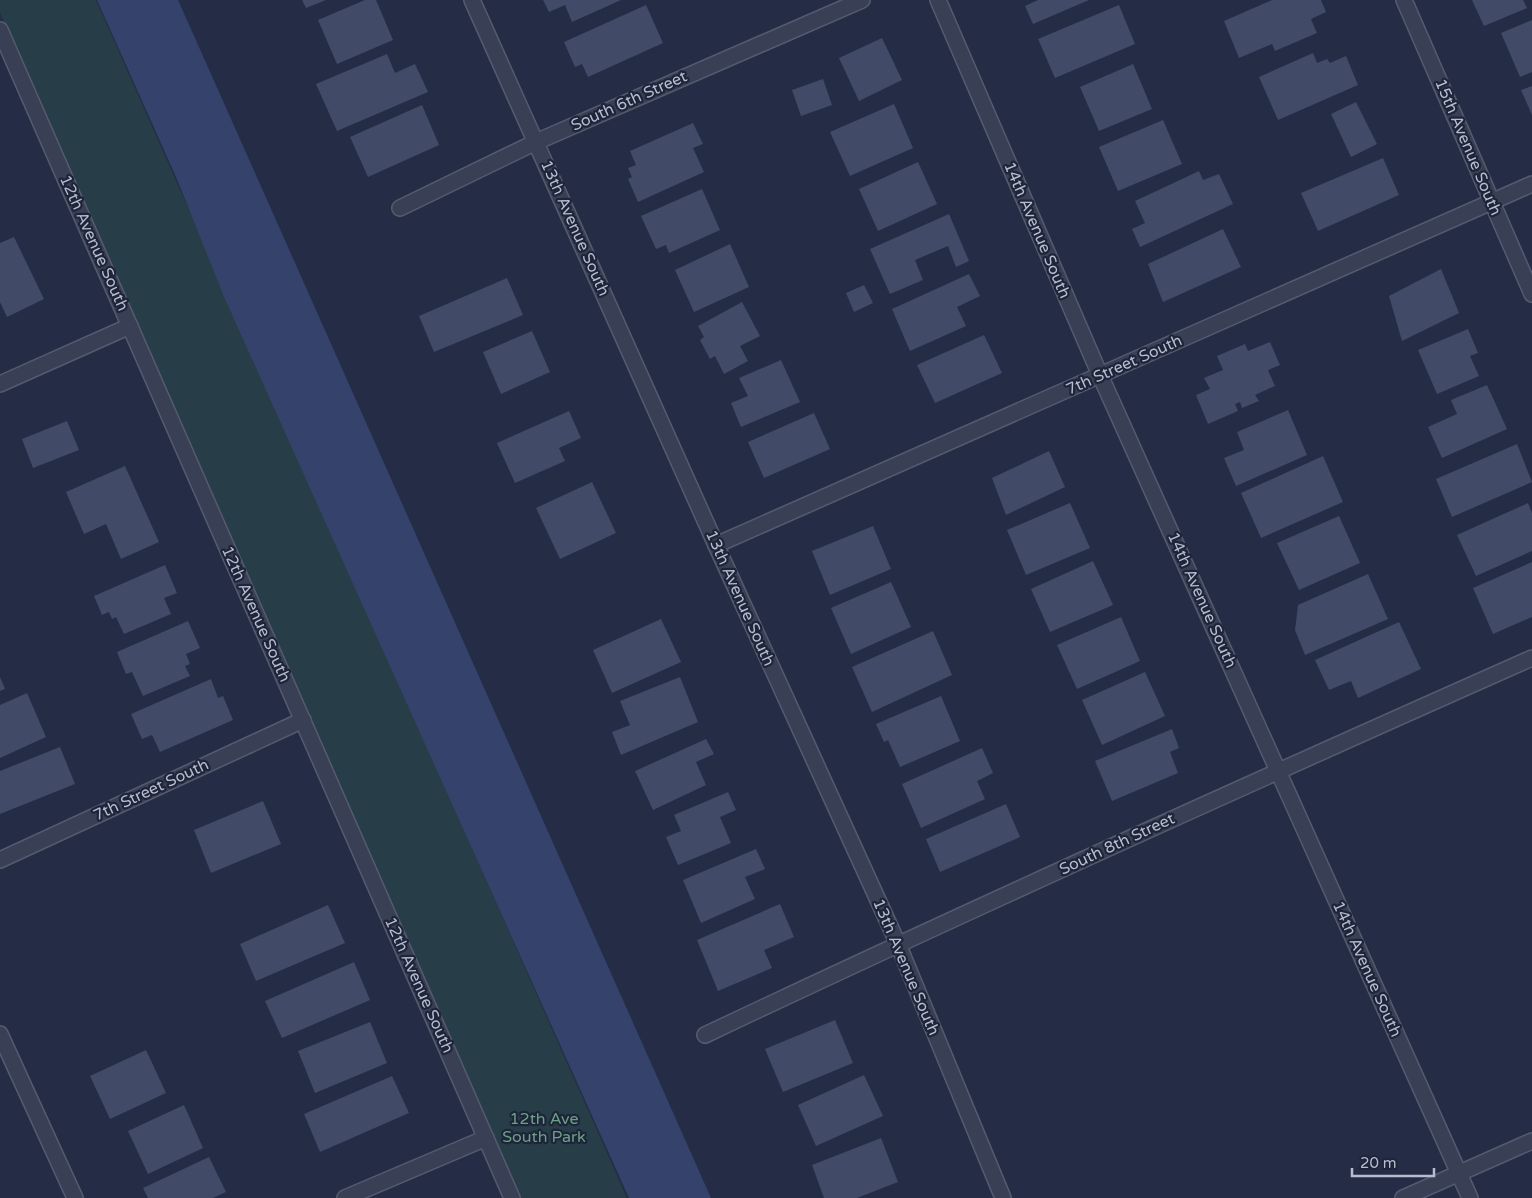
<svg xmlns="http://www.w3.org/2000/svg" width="1532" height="1198" font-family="'Varela Round',sans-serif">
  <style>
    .green { fill: #273d47 }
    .water { fill: #35426c }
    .building { fill: #414a66 }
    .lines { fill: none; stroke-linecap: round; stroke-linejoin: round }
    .minor-casing { stroke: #555b6f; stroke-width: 18 }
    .tertiary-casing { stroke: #555b6f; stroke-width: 18 }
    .minor { stroke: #394055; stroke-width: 15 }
    .tertiary { stroke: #394055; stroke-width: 15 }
    .labels { text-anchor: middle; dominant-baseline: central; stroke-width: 4.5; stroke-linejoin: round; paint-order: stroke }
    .street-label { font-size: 16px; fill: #b7bcce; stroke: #1e253b }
    .park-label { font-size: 16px; fill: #6ca182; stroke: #1e253b }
  </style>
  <rect width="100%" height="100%" fill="#252d46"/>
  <polygon class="green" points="0,0 96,0 627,1198 521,1198 0,13"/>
  <polygon class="water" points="97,0 178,0 711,1198 629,1198 225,299 176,177"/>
  <g class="building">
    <polygon points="302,0 326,0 306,8"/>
    <polygon points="365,0 376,0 393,40 337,64 318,20"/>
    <polygon points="543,0 621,0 572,22 565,5 549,12"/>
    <polygon points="1038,0 1089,0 1033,24 1025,6"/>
    <polygon points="1272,0 1321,0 1326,12 1311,19 1317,33 1275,51 1272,44 1239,58 1224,21"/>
    <polygon points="1472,0 1523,0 1527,8 1484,26"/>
    <polygon points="646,5 663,43 588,77 582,64 575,67 564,42"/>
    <polygon points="1119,5 1135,44 1055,78 1038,39"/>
    <polygon points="1532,20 1532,72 1520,77 1501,33"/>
    <polygon points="882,38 902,80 859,101 839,58"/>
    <polygon points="1313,53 1317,63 1327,59 1330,63 1346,56 1358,85 1278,120 1259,77"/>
    <polygon points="387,54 395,73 415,64 428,92 337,131 316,84"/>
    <polygon points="1133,64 1152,109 1099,131 1080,87"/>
    <polygon points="823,79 832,105 801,116 792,90"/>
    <polygon points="1532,86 1532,115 1521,90"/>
    <polygon points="1356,102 1377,144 1351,157 1331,114"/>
    <polygon points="894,104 913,148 850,176 830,132"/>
    <polygon points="422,105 439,145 368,177 350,137"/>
    <polygon points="1163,120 1182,164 1118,191 1099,147"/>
    <polygon points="693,123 703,144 693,148 704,172 638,202 628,179 632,177 628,168 636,165 630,151"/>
    <polygon points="1383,158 1399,195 1318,231 1301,193"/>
    <polygon points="918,162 937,204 878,231 859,189"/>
    <polygon points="1199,171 1203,180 1219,174 1233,204 1140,247 1132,229 1145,223 1135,201"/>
    <polygon points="702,189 720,230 669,253 666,245 656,249 641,216"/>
    <polygon points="949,214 969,261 956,267 948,246 915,260 923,280 890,294 870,249"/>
    <polygon points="1223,229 1241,267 1163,302 1148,264"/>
    <polygon points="14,237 44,299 7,317 0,302 0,243"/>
    <polygon points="730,244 749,287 694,312 675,270"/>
    <polygon points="1441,269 1459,313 1402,341 1389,296"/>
    <polygon points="969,274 980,296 957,307 966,326 910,351 892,309"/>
    <polygon points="507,278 523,315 434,352 419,316"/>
    <polygon points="864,285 873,303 854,312 846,293"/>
    <polygon points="742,302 760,336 740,346 748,361 724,374 715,356 710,359 700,340 704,337 698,326"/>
    <polygon points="1468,329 1478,353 1470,356 1479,376 1437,394 1418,350"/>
    <polygon points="532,331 550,372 501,394 483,352"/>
    <polygon points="984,335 1002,373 935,403 917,365"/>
    <polygon points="1270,342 1280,365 1268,370 1275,386 1255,395 1259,401 1242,408 1240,402 1235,404 1238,411 1208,424 1196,395 1210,389 1204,378 1223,370 1217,356 1245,344 1248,351"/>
    <polygon points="781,360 800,402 741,427 731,403 748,396 739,378"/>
    <polygon points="1487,385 1507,429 1442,458 1428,427 1457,414 1451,400"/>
    <polygon points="1288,410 1307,455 1236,486 1224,458 1244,450 1237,432"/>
    <polygon points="569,411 581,438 559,448 565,461 515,483 497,443"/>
    <polygon points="814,413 830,449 764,478 748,442"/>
    <polygon points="67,421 79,450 33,468 22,439"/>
    <polygon points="1517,444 1532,482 1452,517 1436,479"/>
    <polygon points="1049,451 1065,487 1006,515 992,478"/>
    <polygon points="1323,456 1343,502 1261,538 1241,493"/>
    <polygon points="125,466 159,542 121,559 106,524 84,534 66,492"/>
    <polygon points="592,482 616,533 560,559 536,508"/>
    <polygon points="1070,503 1090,548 1026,575 1007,530"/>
    <polygon points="1528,503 1532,513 1532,551 1476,576 1457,535"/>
    <polygon points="1339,516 1360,563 1299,590 1277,543"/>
    <polygon points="873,526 891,569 830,595 812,551"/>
    <polygon points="1093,561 1113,605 1050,632 1031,589"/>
    <polygon points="1532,562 1532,617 1493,634 1473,588"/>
    <polygon points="165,565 177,593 164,598 171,614 124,634 116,617 112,619 109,612 102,615 94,596"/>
    <polygon points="1368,574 1388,619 1305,655 1295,630 1298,605"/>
    <polygon points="891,582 911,627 851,654 831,608"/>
    <polygon points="1121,617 1140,661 1077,689 1057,645"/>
    <polygon points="661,619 681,662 612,693 593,650"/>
    <polygon points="188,621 200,648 186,654 190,664 185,666 190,676 143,696 132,672 126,674 117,652"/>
    <polygon points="1399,622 1421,669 1358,698 1351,681 1329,690 1315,660"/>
    <polygon points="933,631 952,675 872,712 852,667"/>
    <polygon points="1145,672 1165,716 1102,745 1082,700"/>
    <polygon points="0,677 5,689 0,691"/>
    <polygon points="680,677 698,722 621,755 612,732 630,725 620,701"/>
    <polygon points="211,679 218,698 223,696 233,720 160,752 152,735 142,739 131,714"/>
    <polygon points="27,693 46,737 0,758 0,705"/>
    <polygon points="941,696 960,741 900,767 888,740 884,742 876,724"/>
    <polygon points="1172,729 1179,748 1170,752 1178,773 1112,801 1095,761"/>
    <polygon points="706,739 714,754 696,762 706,785 653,810 635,771"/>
    <polygon points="60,747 75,784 0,814 0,771"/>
    <polygon points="982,748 993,773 977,781 985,799 921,828 902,784"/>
    <polygon points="728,792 736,810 720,817 731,843 678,865 666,837 681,831 674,815"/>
    <polygon points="263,801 281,844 211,873 194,830"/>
    <polygon points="1006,804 1020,837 940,872 926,839"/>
    <polygon points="756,849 765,869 745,877 755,899 701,923 683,880"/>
    <polygon points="780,904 794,937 764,950 772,968 718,991 697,940"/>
    <polygon points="328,905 345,943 256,981 240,944"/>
    <polygon points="354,962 370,1000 282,1038 265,1001"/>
    <polygon points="835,1020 853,1063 783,1092 765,1049"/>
    <polygon points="370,1022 387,1063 315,1093 298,1051"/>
    <polygon points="146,1050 166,1093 110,1119 90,1076"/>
    <polygon points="864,1075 883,1116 816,1146 798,1105"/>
    <polygon points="392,1076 409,1113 320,1152 304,1114"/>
    <polygon points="184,1105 203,1148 148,1174 128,1131"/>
    <polygon points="881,1138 898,1182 857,1198 824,1198 812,1165"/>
    <polygon points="209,1157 226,1192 213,1198 148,1198 143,1188"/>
  </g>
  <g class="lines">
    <g class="minor-casing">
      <g id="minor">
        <polyline points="938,0 1100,375 1470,1198"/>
        <polyline points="1404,0 1532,294"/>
        <polyline points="0,30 512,1198"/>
        <polyline points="400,208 536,142 862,0"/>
        <polyline points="0,384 130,326"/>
        <polyline points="716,545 1532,184"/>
        <polyline points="0,860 303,720"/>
        <polyline points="0,1034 75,1198"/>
        <path d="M 705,1035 C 979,905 1255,781 1532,658"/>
        <polyline points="345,1198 486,1138"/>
      </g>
    </g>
    <g class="tertiary-casing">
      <g id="tertiary">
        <polyline points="472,0 716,545 898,944 1003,1198"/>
        <polyline points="1403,1198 1532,1141"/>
      </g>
    </g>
    <use href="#minor" class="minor"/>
    <use href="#tertiary" class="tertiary"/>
  </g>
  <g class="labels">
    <g class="street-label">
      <text transform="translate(629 101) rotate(-24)">South 6th Street</text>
      <text transform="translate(1468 147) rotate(67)">15th Avenue South</text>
      <text transform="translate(575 228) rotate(66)">13th Avenue South</text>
      <text transform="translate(1037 230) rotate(67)">14th Avenue South</text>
      <text transform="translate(94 243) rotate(66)">12th Avenue South</text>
      <text transform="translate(1124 365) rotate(-24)">7th Street South</text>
      <text transform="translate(740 598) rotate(66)">13th Avenue South</text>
      <text transform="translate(1202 600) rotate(66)">14th Avenue South</text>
      <text transform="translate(256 614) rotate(66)">12th Avenue South</text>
      <text transform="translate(151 790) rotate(-25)">7th Street South</text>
      <text transform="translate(1117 844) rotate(-25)">South 8th Street</text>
      <text transform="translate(906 967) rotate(67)">13th Avenue South</text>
      <text transform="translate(1367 969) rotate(66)">14th Avenue South</text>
      <text transform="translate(419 985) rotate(66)">12th Avenue South</text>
    </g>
    <g class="park-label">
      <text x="544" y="1119">12th Ave<tspan x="544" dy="18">South Park</tspan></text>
    </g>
  </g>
  <path d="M1352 1168v8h82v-8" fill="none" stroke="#b7bcce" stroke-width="2.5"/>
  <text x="1360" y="1168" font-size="15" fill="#b7bcce" stroke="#1e253b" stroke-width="4" paint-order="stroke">20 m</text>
</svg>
